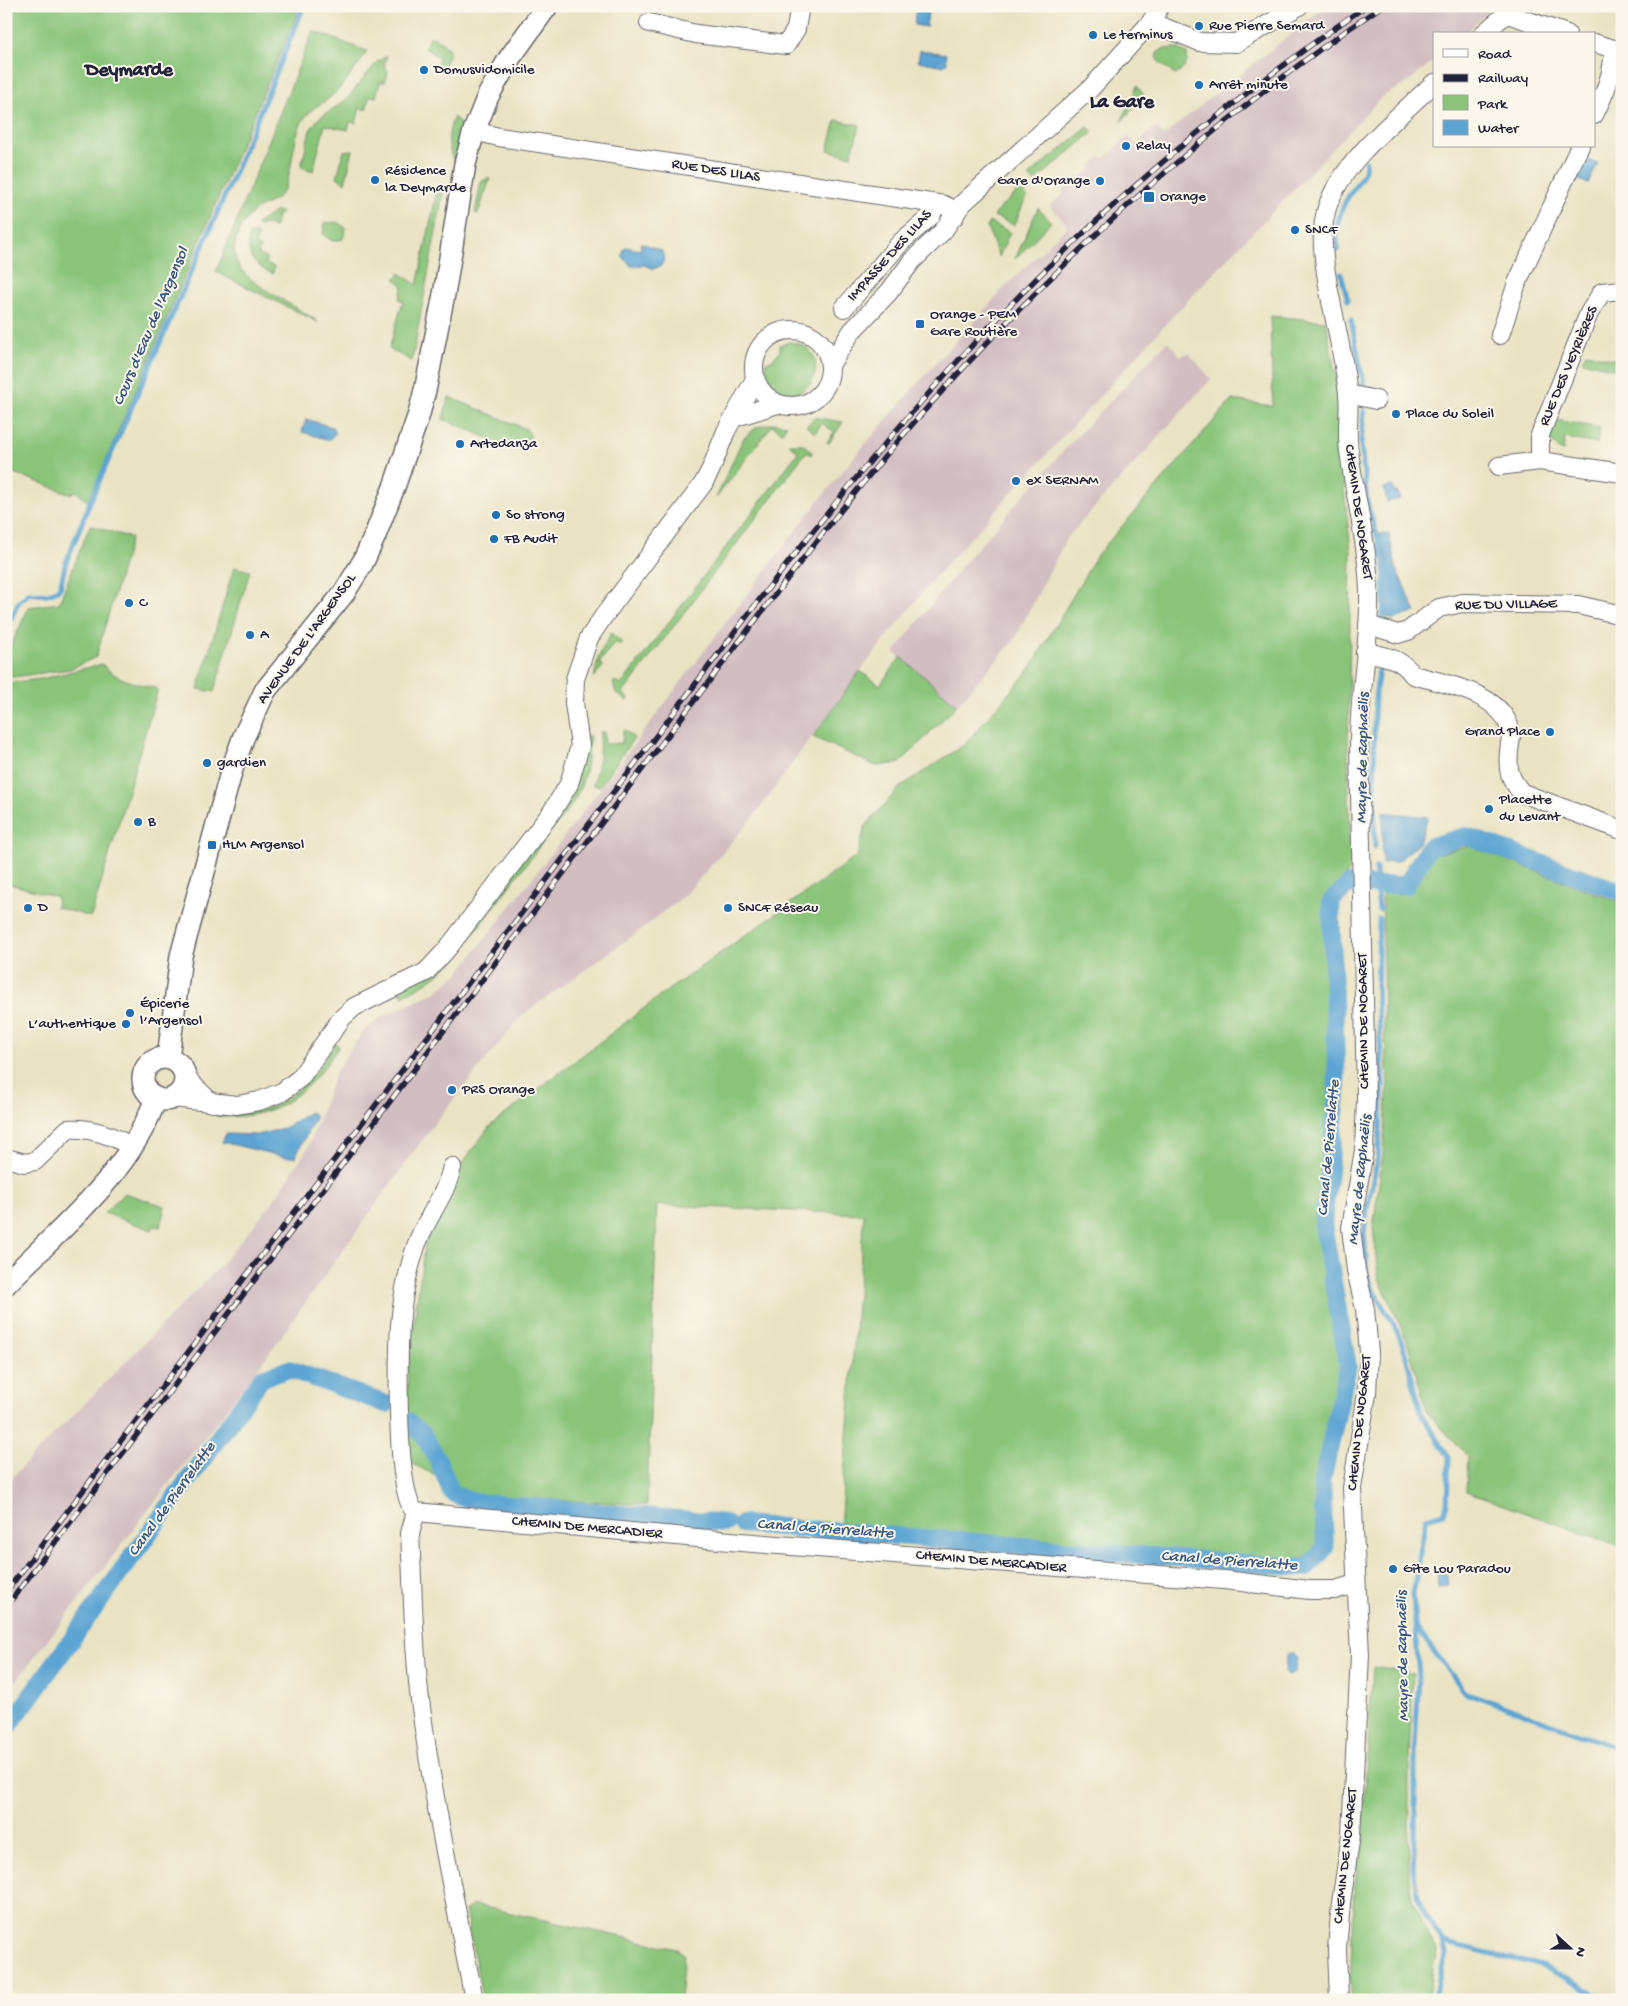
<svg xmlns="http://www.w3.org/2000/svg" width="1628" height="2006" font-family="'Gochi Hand',sans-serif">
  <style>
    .industrial { fill: #d2bec2 }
    .green { fill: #89c479; stroke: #56735a }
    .water { fill: #5ca4d3; stroke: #3f6387 }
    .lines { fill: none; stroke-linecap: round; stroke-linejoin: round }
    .stream { stroke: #5ca4d3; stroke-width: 5 }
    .canal { stroke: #5ca4d3; stroke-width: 18 }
    .minor-casing { stroke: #68666b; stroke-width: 20 }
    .tertiary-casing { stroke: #68666b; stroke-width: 24 }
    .minor { stroke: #fff; stroke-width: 18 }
    .tertiary { stroke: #fff; stroke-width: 21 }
    .rail-casing { stroke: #22223b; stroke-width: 5.5 }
    .rail { stroke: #fbf7ec; stroke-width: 4; stroke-dasharray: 11; stroke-linecap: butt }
    .poi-dot { fill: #1f6fb2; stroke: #fbf7ec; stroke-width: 2 }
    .labels { text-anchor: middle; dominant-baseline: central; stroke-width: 4; stroke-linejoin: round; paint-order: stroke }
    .poi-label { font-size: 15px; fill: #22223b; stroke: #fbf7ec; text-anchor: start }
    .street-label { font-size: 15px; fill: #22223b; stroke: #fbf7ec }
    .water-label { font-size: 16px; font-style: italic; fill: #395678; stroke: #fbf7ec }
    .district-label { font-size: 20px; font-weight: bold; fill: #22223b; stroke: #fbf7ec }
  </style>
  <rect width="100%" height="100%" fill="#fbf7ec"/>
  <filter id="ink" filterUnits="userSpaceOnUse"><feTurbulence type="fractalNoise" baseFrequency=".02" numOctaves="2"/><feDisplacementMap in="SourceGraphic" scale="10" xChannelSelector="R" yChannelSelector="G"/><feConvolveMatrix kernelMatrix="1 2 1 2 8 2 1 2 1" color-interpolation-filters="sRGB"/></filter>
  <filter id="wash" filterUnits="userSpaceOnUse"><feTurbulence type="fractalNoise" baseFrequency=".0096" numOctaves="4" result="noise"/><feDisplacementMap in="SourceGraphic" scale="20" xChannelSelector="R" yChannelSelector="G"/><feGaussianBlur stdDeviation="1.12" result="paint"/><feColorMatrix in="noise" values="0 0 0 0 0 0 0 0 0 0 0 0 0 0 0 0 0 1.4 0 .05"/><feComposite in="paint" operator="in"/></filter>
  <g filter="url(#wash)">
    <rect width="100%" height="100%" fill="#e9e3c3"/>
    <g class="industrial">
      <polygon points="1327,6 1494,6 1464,34 1434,34 1434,60 1410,81 1382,97 1172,317 935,577 860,671 751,820 686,894 638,932 522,1015 433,1125 257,1370 6,1694 6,1487 18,1471 218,1268 270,1206 308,1148 335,1073 364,1030 384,1016 434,993 457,975 561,841 798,527 849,463 919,382 1007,285 1068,226 1050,206 1063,194 1062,191 1072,182 1075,184 1091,169 1090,167 1101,156 1104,159 1128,136 1137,145 1155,127 1164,136 1216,93"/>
      <polygon points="1168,341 1180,356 1189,353 1211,379 1066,539 1015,639 957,705 894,652 960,568 1062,452"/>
    </g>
    <g class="green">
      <polygon points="6,6 283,6 298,12 88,502 76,491 70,494 6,470"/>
      <path d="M 313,31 L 367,51 C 358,66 346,82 334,94 C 322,106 311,105 301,124 C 292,142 292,178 282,193 C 275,202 266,203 257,209 C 239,222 227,248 240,268 C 253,287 297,306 318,322 L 216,272 Z"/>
      <polygon points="429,37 436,38 449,49 449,56 447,57 443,69 436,68 439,58 425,48"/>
      <path d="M 1176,48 L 1187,53 C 1188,65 1185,69 1175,75 L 1157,60 L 1157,53 L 1163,49 Z"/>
      <polygon points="387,56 384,65 388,72 385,82 380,82 376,97 370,96 366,110 360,108 356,123 350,122 348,130 325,125 313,171 301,167 310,130 318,119 346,100 377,62"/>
      <polygon points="1137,86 1146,98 1135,106 1121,122"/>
      <path d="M 454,117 L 466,131 L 457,167 C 447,150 446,134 454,117 Z"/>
      <polygon points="836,120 860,125 851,156 828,150"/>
      <polygon points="1088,127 1093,132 1034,182 1028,176"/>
      <polygon points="353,150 345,183 337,177 344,151"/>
      <polygon points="488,178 490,179 478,214 475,213 481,182"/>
      <polygon points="438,187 444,188 412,361 389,349 403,301 399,299 403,286 395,279 400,273 417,285"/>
      <polygon points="1021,189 1027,196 1014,225 994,216 1004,204"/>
      <polygon points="1038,208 1051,222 1015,259"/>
      <polygon points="277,211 281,212 280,215 277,215 275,227 261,224 260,227 256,224"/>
      <polygon points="337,222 346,228 343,239 332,241 323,234 325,223"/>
      <polygon points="989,222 1010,232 999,257 987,227"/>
      <path d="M 250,233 L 258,235 L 255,245 L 260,247 L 258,254 L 266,258 L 266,264 L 274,267 L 273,274 C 254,266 244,254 250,233 Z"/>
      <polygon points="1270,316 1326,321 1338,389 1339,443 1351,552 1348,753 1351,870 1325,897 1333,1098 1318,1227 1341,1363 1314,1481 1319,1547 1300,1560 840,1527 864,1214 657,1205 647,1505 479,1496 406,1461 408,1364 425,1243 461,1165 490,1126 664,993 857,856 865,827 900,787 964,745 1030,669 1097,555 1232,400 1273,406"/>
      <path d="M 789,342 C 837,346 812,411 778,389 C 768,383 765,372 766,362 L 772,360 L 780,351 L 780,345 Z"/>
      <polygon points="1586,353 1622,361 1622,371 1582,361"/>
      <polygon points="449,397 526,429 531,436 516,450 443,419"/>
      <polygon points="814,418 818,418 843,422 829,443 827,442 834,432 822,423 815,433 806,426"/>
      <path d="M 1556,420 L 1600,428 L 1597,444 L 1565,438 L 1563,451 C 1556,448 1552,444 1550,437 Z"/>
      <polygon points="774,423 787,425 782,432 772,425 716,498 743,439 757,427"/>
      <polygon points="789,444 803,444 812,452 811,455 806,452 623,693 628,699 627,701 616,693 613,683 615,681 621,685 793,459 798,452"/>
      <polygon points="90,525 131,538 96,657 70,669 6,678 6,656 29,607 59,603"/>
      <polygon points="234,567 250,571 214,692 198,689"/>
      <polygon points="611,633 622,642 620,645 615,642 599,663 603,666 594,678 598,658"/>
      <polygon points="901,657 957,705 900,763 876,766 813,737 860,671 880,685"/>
      <path d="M 102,664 C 115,680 138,684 158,689 L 91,917 L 56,907 L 57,897 L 6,883 L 6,683 L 41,679 Z"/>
      <polygon points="625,730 634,738 600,786 593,785 599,759 600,732 604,732 605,744 622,743 623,731"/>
      <path d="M 586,736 L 590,736 L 585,773 L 580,789 L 572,804 L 454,959 C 437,977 424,985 402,996 L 401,991 L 555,820 Z"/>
      <polygon points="1469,846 1622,903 1622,1547 1466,1492 1468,1457 1427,1412 1407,1341 1378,1276 1373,1227 1383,1154 1388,1083 1384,1028 1382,891 1409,893 1433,855"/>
      <path d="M 335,1043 L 339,1046 C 308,1094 276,1121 216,1116 L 217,1112 C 277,1119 305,1090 335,1043 Z"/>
      <polygon points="124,1193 165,1206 160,1227 154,1226 152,1230 104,1213"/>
      <polygon points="1373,1667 1413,1673 1409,1762 1409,1887 1422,1924 1437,1950 1427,2000 1350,2000 1353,1903 1363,1818"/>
      <polygon points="475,1905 677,1949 684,1954 680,2000 483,2000 465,1910"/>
    </g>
    <g class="water">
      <polygon points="916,6 929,6 926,27 914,25"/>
      <polygon points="920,50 946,54 947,63 944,66 918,61"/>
      <polygon points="1587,159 1598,164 1588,184 1577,179"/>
      <polygon points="642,243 662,251 664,259 661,266 653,269 644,265 631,266 628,262 622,257 624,249 626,247 640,250 641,248 640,244"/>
      <polygon points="306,419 332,427 336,433 329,440 302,432"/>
      <polygon points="1393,486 1394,492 1398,492 1400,499 1387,502 1384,488"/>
      <polygon points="1378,534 1389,534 1397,571 1416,612 1393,620 1386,617 1387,560"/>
      <polygon points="1383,812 1428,817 1419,843 1397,862 1382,863"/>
      <polygon points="310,1112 316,1116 295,1157 285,1157 222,1142 226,1134 257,1135 284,1128"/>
      <polygon points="1446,1569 1448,1586 1438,1587 1437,1570"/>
      <polygon points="1289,1653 1293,1653 1297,1658 1295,1672 1288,1675 1285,1671 1287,1656"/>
    </g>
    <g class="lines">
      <g class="stream">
        <path d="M 1338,250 C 1335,231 1338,213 1348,197 C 1355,186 1366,175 1366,162"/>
        <polyline points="1341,274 1348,300"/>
        <polyline points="1351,320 1365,390"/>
        <polyline points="1364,411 1361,444 1367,502 1385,563 1383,619"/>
        <path d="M 6,630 L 18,603 L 29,593 C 42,595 49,596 60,588 L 65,565 L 90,502 L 233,177 L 304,6"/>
        <polyline points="1375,847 1374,726 1375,696 1379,671"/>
        <polyline points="1376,868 1376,885 1379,910"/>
        <polyline points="1379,919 1377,996 1383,1084 1378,1157 1367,1209 1364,1233 1367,1273 1374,1292 1393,1323 1403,1345 1422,1415 1449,1457 1447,1504 1444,1513 1426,1518 1413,1595 1419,1677 1415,1744 1415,1834 1413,1867 1416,1889 1424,1914 1443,1942 1446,1953 1433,2000"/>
        <polyline points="1417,1629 1465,1692 1622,1750"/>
        <polyline points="1443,1942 1542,1966 1609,2000"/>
      </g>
      <g class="canal">
        <polyline points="1367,885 1406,885 1429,847 1466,836 1622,892"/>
        <polyline points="405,1420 422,1433 438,1460 452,1493 473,1502 726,1523"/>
        <polyline points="742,1524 1307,1568 1325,1548 1322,1481 1348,1366 1323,1225 1337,1095 1331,901 1349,884 1354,885"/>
        <polyline points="6,1730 262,1378 289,1369 386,1404"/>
      </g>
    </g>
  </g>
  <g filter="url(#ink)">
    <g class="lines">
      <g class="minor-casing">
        <g id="minor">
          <polyline points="1505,13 1567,34"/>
          <polyline points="1151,22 1200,42 1236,43 1299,6"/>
          <polyline points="649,23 696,34 786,45 796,29 800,6"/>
          <polyline points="1483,34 1514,7"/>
          <path d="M 1594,43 L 1614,49 C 1613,74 1605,93 1594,115"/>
          <polyline points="474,131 499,137 944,205 948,207 955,216"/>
          <polyline points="1622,290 1602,292 1589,313 1540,435 1540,461 1622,473"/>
          <polyline points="844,308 901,242 931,216 936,204"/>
          <circle cx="792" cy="368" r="38"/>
          <polyline points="1500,335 1517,283 1580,146"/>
          <polyline points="830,365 852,331 889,292 912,261 943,231 962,204 1091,88 1151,22 1160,6"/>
          <polyline points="1348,394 1376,400"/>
          <polyline points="733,418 778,404"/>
          <polyline points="1499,466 1540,461"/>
          <polyline points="1368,625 1398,634 1408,631 1439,608 1462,603 1578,605 1622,615"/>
          <path d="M 1365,652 C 1385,656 1401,658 1413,675 C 1446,684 1508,694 1511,736 C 1511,741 1509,747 1509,752 C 1507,771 1510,779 1522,793 L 1622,830"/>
          <polyline points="185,1074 192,1084 212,1103"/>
          <polyline points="172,1098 237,1105 259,1101 282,1092 300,1078 341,1019 354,1007 426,972 448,948 551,813 569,784 580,746 574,703 575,679 589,638 603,617 703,484 711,469 726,431 755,379"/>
          <path d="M 6,1158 L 25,1163 L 35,1161 L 68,1129 C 90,1127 114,1136 132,1147"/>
          <path d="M 452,1167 C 446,1195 426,1218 416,1246 C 408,1270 402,1300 400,1325 C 398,1352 395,1501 416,1512 L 741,1542 L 1224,1580 L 1310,1590 L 1335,1590 L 1355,1584"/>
          <path d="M 416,1512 L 410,1533 C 413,1588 413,1645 420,1700 C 433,1801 455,1900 474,2000"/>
          <path d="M 1339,2000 L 1337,1949 L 1341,1903 L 1351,1835 L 1360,1655 L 1352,1488 L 1367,1393 L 1369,1352 L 1365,1309 L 1356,1270 L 1351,1228 L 1364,1150 L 1366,1099 L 1359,743 C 1359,687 1373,629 1368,574 C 1365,532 1354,492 1349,451 C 1346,432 1350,413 1348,394 C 1344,358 1335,322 1328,286 C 1324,260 1319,234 1327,208 C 1341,162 1400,116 1434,83"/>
        </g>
      </g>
      <g class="tertiary-casing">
        <g id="tertiary">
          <circle cx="164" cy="1079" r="21"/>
          <polyline points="168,1058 181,956 232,769 244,736 265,691 344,593 363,562 374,538 394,487 419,414 426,386 445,289 465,164 474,131 488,96 509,59 547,6"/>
          <path d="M 6,1284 C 61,1227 129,1175 156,1098"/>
        </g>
      </g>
      <use href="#minor" class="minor"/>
      <use href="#tertiary" class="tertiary"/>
      <g class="rail-casing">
        <g id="rail">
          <path d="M 6,1592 L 760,599 C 819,522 880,447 945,375 C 1069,236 1212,112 1366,6"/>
          <path d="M 6,1607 L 767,605 C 816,542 864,479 917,419 C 1054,264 1210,122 1382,6"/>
        </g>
      </g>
      <use href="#rail" class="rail"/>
    </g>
  </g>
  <g class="poi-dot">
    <circle cx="1199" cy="26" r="5"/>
    <circle cx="1093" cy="35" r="5"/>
    <circle cx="424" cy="70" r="5"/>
    <circle cx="1199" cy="85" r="5"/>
    <circle cx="1126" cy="146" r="5"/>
    <circle cx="375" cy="180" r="5"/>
    <circle cx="1100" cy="181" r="5"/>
    <rect x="1143" y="191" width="12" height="12" rx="2.5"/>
    <circle cx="1295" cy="230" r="5"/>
    <rect x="915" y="319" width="10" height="10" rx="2.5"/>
    <circle cx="1396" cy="414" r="5"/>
    <circle cx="460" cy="444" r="5"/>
    <circle cx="1016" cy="481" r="5"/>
    <circle cx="496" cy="515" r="5"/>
    <circle cx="494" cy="539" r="5"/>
    <circle cx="129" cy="603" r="5"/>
    <circle cx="250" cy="635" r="5"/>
    <circle cx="1550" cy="732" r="5"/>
    <circle cx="207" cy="763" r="5"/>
    <circle cx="1489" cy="809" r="5"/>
    <circle cx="138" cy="822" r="5"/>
    <rect x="207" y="840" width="10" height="10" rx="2.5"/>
    <circle cx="28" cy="908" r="5"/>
    <circle cx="728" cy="908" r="5"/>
    <circle cx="130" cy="1013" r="5"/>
    <circle cx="126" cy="1024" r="5"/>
    <circle cx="452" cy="1090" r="5"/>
    <circle cx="1393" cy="1569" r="5"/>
  </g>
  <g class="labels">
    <g class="poi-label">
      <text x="1209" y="26">Rue Pierre Semard</text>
      <text x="1103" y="35">Le terminus</text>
      <text x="434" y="70">Domusvidomicile</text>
      <text x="1209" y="85">Arrêt minute</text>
      <text x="1136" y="146">Relay</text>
      <text x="385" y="171">Résidence<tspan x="385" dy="17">la Deymarde</tspan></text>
      <text x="1090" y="181" text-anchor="end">Gare d'Orange</text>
      <text x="1160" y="197">Orange</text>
      <text x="1305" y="230">SNCF</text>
      <text x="930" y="315">Orange - PEM<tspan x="930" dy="17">Gare Routière</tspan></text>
      <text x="1406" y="414">Place du Soleil</text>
      <text x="470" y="444">Artedanza</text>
      <text x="1026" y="481">ex SERNAM</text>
      <text x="506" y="515">So strong</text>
      <text x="504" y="539">FB Audit</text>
      <text x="139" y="603">C</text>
      <text x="260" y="635">A</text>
      <text x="1540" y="732" text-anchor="end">Grand Place</text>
      <text x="217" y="763">gardien</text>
      <text x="1499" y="800">Placette<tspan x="1499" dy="17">du Levant</tspan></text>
      <text x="148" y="822">B</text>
      <text x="222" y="845">HLM Argensol</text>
      <text x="38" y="908">D</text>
      <text x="738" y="908">SNCF Réseau</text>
      <text x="140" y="1004">Épicerie<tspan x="140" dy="17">l’Argensol</tspan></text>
      <text x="116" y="1024" text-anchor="end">L’authentique</text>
      <text x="462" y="1090">PRS Orange</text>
      <text x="1403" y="1569">Gîte Lou Paradou</text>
    </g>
    <g class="street-label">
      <text transform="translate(716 171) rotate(9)">RUE DES LILAS</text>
      <text transform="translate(890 256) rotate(-48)">IMPASSE DES LILAS</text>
      <text transform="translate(1569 366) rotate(-67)">RUE DES VEYRIÈRES</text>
      <text transform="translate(1358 512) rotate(82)">CHEMIN DE NOGARET</text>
      <text transform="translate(1506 605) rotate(-1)">RUE DU VILLAGE</text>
      <text transform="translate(307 639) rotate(-54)">AVENUE DE L'ARGENSOL</text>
      <text transform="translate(1364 1021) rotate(-91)">CHEMIN DE NOGARET</text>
      <text transform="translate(1360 1423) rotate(-84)">CHEMIN DE NOGARET</text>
      <text transform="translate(587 1528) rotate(5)">CHEMIN DE MERCADIER</text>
      <text transform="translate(991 1562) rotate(5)">CHEMIN DE MERCADIER</text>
      <text transform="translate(1346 1856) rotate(-84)">CHEMIN DE NOGARET</text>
    </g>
    <g class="water-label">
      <text transform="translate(152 327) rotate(-67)">Cours d'Eau de l'Argensol</text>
      <text transform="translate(1364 758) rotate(-89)">Mayre de Raphaëlis</text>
      <text transform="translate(1330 1148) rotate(-85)">Canal de Pierrelatte</text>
      <text transform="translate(1361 1180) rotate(-84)">Mayre de Raphaëlis</text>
      <text transform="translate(173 1500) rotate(-54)">Canal de Pierrelatte</text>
      <text transform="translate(825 1530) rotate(4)">Canal de Pierrelatte</text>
      <text transform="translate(1229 1562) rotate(4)">Canal de Pierrelatte</text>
      <text transform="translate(1404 1656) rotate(-91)">Mayre de Raphaëlis</text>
    </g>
    <g class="district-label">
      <text x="129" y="71">Deymarde</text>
      <text x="1122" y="103">La Gare</text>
    </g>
  </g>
  <rect width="1628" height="2006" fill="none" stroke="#fbf7ec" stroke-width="25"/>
  <rect x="1433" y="32" width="162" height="115" fill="#fbf7ec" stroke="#a4a2a5"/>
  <rect x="1443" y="49" width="25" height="8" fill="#ffffff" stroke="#a4a2a5"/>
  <text x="1478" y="58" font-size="15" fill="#22223b">Road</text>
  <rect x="1443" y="74" width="25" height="8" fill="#22223b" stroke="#a4a2a5"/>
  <text x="1478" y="82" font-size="15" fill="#22223b">Railway</text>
  <rect x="1443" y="95" width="25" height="15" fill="#89c479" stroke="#a4a2a5"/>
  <text x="1478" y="108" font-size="15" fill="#22223b">Park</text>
  <rect x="1443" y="120" width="25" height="15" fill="#5ca4d3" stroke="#a4a2a5"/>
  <text x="1478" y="132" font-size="15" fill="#22223b">Water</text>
  <g transform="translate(1570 1948) rotate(111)" stroke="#fbf7ec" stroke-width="4" paint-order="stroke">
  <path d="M0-4L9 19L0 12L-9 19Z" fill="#22223b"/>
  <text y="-8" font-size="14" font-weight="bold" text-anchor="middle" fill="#22223b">N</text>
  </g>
</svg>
